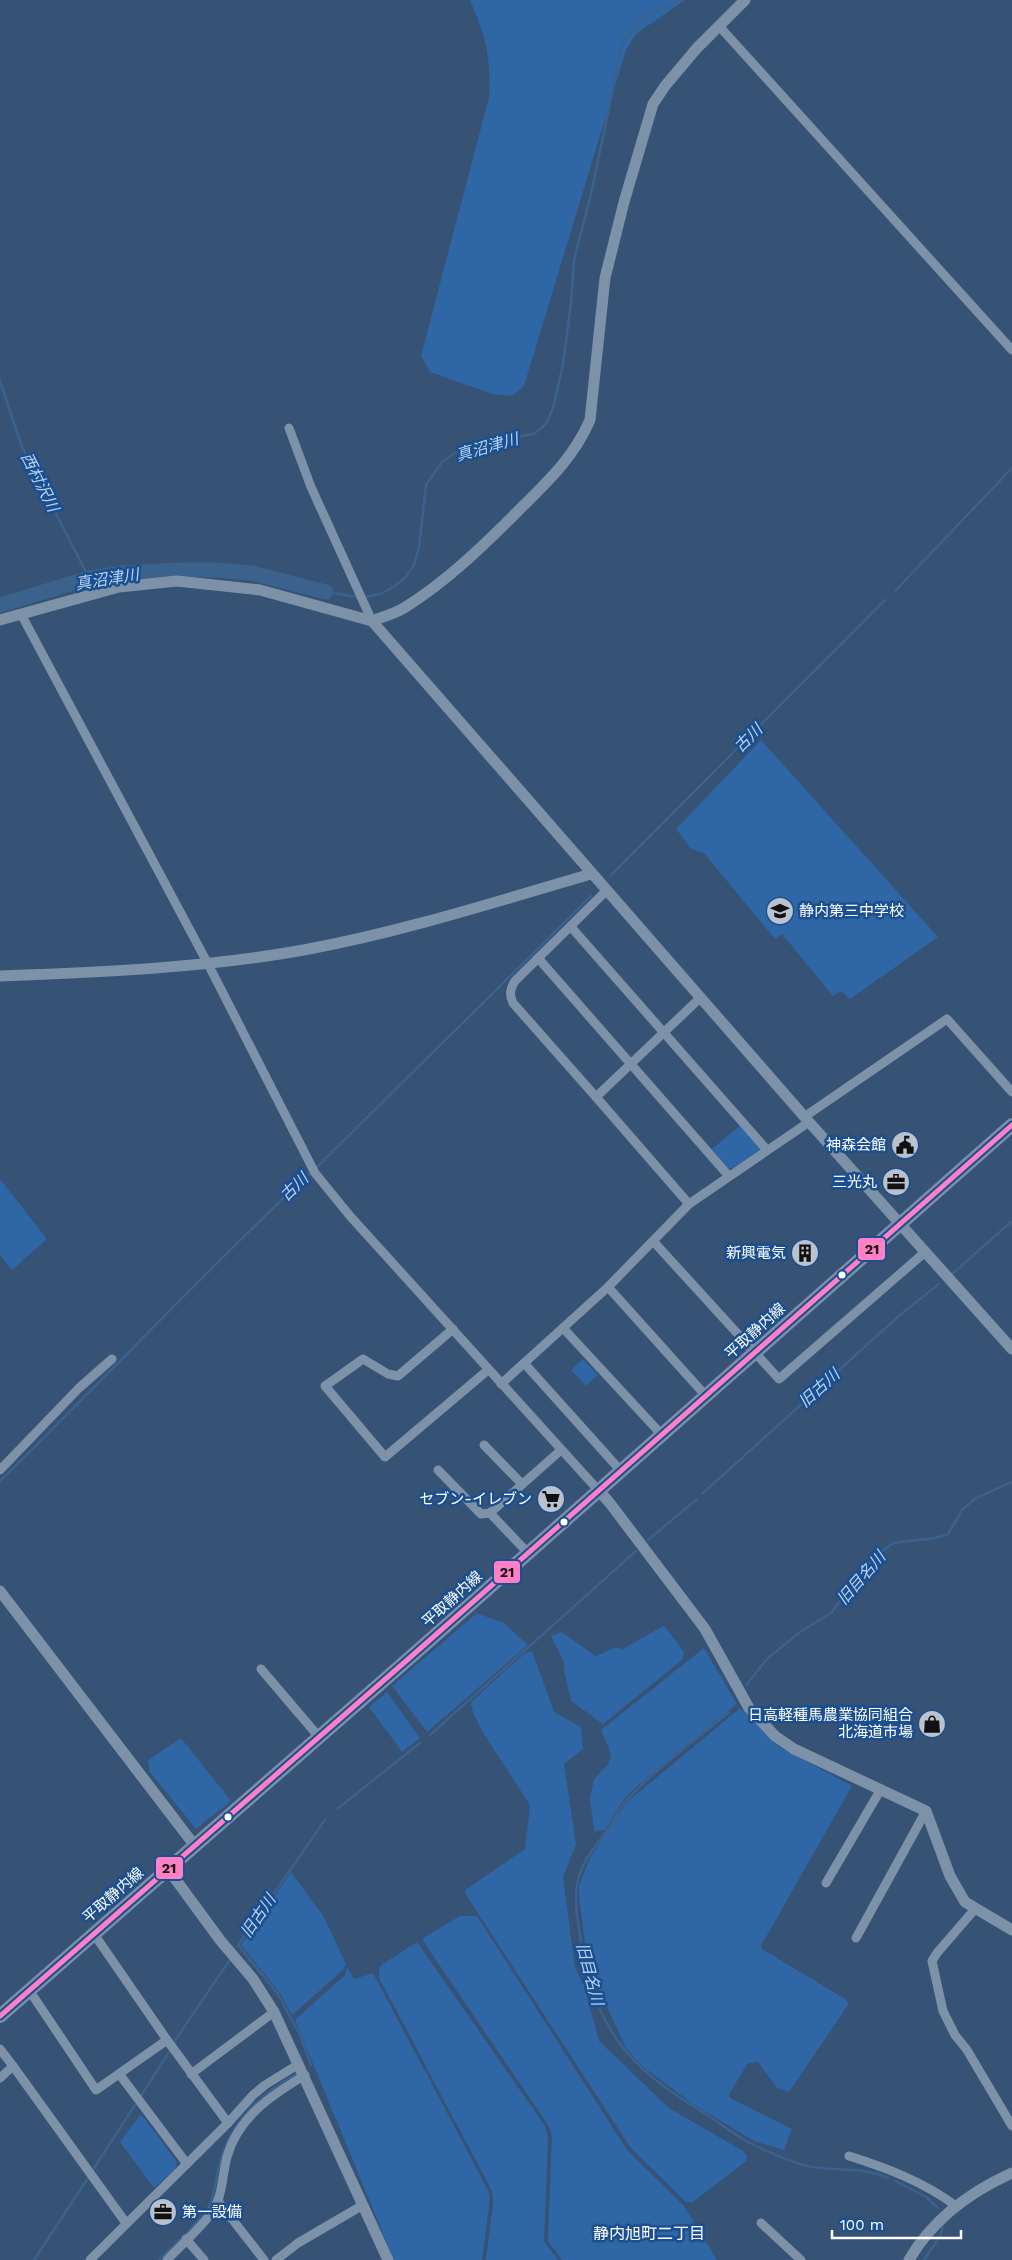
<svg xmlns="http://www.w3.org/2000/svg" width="1012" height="2260" font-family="'Work Sans','Noto Sans JP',sans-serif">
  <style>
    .green { fill: #2f66a5 }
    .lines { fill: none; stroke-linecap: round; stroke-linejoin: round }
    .stream { stroke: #3b618d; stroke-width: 2.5 }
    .river { stroke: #3b618d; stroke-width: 15 }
    .minor { stroke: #7d92a8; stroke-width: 9 }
    .tertiary { stroke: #7d92a8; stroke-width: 11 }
    .primary { stroke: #7d8ea7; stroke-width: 14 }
    .bus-1-casing { stroke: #1b4f8f; stroke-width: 9 }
    .bus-1 { stroke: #ff80c5; stroke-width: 5 }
    .bus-dot { fill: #fff; stroke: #1b4f8f; stroke-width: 2 }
    .labels { text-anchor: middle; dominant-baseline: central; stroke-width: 5; stroke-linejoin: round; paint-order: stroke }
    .poi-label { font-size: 15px; fill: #fff; stroke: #1b4f8f; text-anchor: end }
    .street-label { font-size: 15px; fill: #fff; stroke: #1b4f8f }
    .water-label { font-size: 16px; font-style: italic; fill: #b5d3f5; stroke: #1b4f8f }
    .neighbourhood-label { font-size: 16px; fill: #fff; stroke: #1b4f8f }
    .line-badge { stroke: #1b4f8f; stroke-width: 2 }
    .pale-badge-label { font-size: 14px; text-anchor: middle; font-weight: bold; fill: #111 }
  </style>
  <rect width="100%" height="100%" fill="#365274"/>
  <g class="green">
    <path d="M 470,0 L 685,0 L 636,34 L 626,50 L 524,386 L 512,396 L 492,394 L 430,372 L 421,356 L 489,97 C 491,56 486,37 470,0 Z"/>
    <polygon points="761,740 938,937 850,999 841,991 833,996 782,934 775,939 704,853 691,849 676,829"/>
    <polygon points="742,1124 761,1146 759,1151 733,1168 728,1168 712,1149"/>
    <polygon points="0,1179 47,1239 12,1270 0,1255"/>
    <polygon points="583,1359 598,1375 586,1386 571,1370"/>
    <polygon points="477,1613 504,1623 528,1645 427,1732 392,1686"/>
    <polygon points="663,1626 666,1628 684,1652 682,1660 603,1724 571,1701 564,1671 564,1662 551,1636 561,1632 596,1656 616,1647 623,1649"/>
    <polygon points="704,1648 737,1704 635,1788 625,1798 605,1830 594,1831 590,1799 594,1779 609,1763 611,1754 601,1730"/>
    <polygon points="532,1651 554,1712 581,1727 583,1749 564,1764 576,1844 563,1877 575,1968 584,1986 599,2041 669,2108 743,2151 747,2156 746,2161 693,2202 686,2202 630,2147 465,1893 465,1890 525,1849 530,1805 484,1734 473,1713 471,1702 525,1653"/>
    <polygon points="387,1692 420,1738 402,1752 369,1707"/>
    <polygon points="740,1708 778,1746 852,1786 761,1946 762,1949 847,2000 848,2005 789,2092 777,2088 758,2062 748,2063 729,2094 730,2098 792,2129 784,2150 754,2141 693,2104 642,2066 626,2048 588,1966 579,1897 579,1885 591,1856 627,1802"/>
    <polygon points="181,1738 231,1801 196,1829 150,1772 148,1760"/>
    <polygon points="291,1872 324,1917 346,1964 343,1970 292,2015 280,1993 241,1945"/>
    <polygon points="460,1916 477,1916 627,2150 684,2206 717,2260 562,2260 548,2241 552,2135 548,2125 423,1941 423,1938"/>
    <polygon points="417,1942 545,2126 548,2137 544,2241 558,2260 486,2260 493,2203 492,2191 379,1978 379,1968 383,1964"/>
    <polygon points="347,1967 354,1979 373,1973 488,2190 490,2200 482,2260 394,2260 295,2020 345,1975"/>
    <polygon points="141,2114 177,2162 175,2169 154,2188 120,2142"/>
  </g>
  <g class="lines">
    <g class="stream">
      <polyline points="0,381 22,447 89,578"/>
      <polyline points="895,591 1012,468"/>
      <polyline points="326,592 358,597"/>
      <path d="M 364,597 L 380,594 L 390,589 L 404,579 L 414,565 L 419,547 L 426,485 L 442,462 L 458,451 L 503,439 L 534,434 L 546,424 L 553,408 L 563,364 L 571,303 L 574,260 L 591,194 L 622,46 C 636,17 654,11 683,0"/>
      <polyline points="610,876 885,600"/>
      <polyline points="316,1168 591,896"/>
      <polyline points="952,1274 1012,1221"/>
      <path d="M 0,1481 C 105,1379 205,1271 312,1171"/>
      <polyline points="702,1494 900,1315 939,1284"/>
      <polyline points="648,1540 697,1499"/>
      <polyline points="746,1685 768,1658 800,1632 831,1613 874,1558 893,1543 935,1538 948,1534 963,1509 976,1498 1012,1482"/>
      <path d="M 729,1712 C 695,1741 656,1768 626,1801 C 619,1809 614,1820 608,1829 C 598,1843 587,1855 581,1870 C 572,1892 577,1919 581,1942 C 597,2032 628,2067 706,2114 C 721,2124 737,2137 754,2145 C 770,2153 789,2161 807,2166 C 834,2172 862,2166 888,2178"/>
      <polyline points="430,1735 636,1551"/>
      <polyline points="337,1809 420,1743"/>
      <polyline points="174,2042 229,1961"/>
      <polyline points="311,2065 300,2035 278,1994 238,1945 325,1820"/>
      <polyline points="141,2096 169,2052"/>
      <polyline points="94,2168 135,2105"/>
      <polyline points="895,2181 926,2197 938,2208"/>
      <polyline points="34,2260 88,2178"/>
      <path d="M 159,2260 C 173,2246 200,2223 209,2206 C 216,2192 216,2176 220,2162 C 232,2120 260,2095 296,2074"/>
      <polyline points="924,2260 941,2235 943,2224"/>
    </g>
    <polyline class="river" points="0,605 89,578 123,573 179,570 216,570 252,573 326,592"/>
    <g class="minor">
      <polyline points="719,26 1012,350"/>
      <polyline points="289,428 311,487 372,621"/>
      <polyline points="21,614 208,964 315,1173 350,1216 599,1491"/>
      <polyline points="571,927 767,1150"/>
      <polyline points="538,958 728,1175"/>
      <path d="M 596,1097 L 513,1003 C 509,994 510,989 515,981 L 606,891"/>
      <polyline points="804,1117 947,1019 1012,1092"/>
      <polyline points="689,1204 596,1097 700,998"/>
      <polyline points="653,1241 779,1379 924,1253"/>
      <polyline points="608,1287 706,1396"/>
      <polyline points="563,1328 662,1435"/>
      <polyline points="453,1329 398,1376 388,1374 363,1359 325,1386 385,1457 488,1370"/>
      <polyline points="524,1363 621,1471"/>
      <polyline points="501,1384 608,1287 689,1204 809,1122"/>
      <polyline points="484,1445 522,1484"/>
      <polyline points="0,1470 79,1388 112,1359"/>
      <polyline points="438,1470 481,1514 490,1513 528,1553"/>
      <polyline points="490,1513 561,1450"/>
      <polyline points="261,1669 319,1737"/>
      <polyline points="826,1883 881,1789"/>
      <polyline points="975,1909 937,1953 932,1961 943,2011 955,2035 967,2050 1012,2126"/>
      <polyline points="856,1938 926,1811"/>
      <polyline points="29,1990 96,2090 167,2040 94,1934"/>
      <polyline points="167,2040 228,2123"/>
      <polyline points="0,2049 13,2066 0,2078"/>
      <polyline points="13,2066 126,2223"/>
      <polyline points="191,2074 274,2012"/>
      <polyline points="120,2075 187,2164"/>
      <path d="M 849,2156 C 887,2168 924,2182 956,2206"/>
      <polyline points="218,2201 264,2260"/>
      <polyline points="761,2223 801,2260"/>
      <polyline points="186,2239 204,2260"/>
      <polyline points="90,2260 228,2123 253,2095 265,2085 299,2064"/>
      <path d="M 167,2260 C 181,2245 201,2228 212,2212 C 223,2196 222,2175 227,2157 C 238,2117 272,2095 305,2075"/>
      <polyline points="276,2260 298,2243 363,2205"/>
    </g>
    <g class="tertiary">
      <polyline points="0,620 119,587 177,581 260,590 372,621 809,1122 1012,1349"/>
      <path d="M 372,621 C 382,617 394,614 404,608 C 446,582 482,547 517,512 C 546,483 573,459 590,420 L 605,278 L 624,202 L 653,104 L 665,86 L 697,48 L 745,0"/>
      <path d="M 0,976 C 104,972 207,968 309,949 C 405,931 498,901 591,874"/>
      <polyline points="599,1491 609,1502 705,1629 749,1708 775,1736 794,1749 926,1811 950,1876 965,1902 1012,1930"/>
      <polyline points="0,1591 195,1846"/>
      <polyline points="168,1869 220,1940 253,1979 274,2012 388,2260"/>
      <path d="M 909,2260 C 932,2220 970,2192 1012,2173"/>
    </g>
    <polyline class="primary" points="0,2016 414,1654 1012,1125"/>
    <g class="bus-1-casing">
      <polyline id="bus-1" points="0,2016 414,1654 1012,1125"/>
    </g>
    <use href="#bus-1" class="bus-1"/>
  </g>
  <defs>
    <g id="school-disc" transform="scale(1.4375)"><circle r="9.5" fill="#b9c2ce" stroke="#1b4f8f"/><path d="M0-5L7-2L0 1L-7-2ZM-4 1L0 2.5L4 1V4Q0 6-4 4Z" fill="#111"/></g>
    <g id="civic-disc" transform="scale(1.4375)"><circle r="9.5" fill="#b9c2ce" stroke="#1b4f8f"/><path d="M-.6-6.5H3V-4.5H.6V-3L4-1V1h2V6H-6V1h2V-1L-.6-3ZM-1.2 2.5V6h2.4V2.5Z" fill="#111"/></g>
    <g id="office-disc" transform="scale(1.4375)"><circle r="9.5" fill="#b9c2ce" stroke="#1b4f8f"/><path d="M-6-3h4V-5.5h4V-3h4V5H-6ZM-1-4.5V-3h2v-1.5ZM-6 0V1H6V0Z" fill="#111"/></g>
    <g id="building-disc" transform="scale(1.4375)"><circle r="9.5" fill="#b9c2ce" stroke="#1b4f8f"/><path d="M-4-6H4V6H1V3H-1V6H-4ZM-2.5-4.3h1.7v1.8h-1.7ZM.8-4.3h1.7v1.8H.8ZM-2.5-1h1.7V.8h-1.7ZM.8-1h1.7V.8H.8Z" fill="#111"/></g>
    <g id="supermarket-disc" transform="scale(1.4375)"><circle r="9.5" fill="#b9c2ce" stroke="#1b4f8f"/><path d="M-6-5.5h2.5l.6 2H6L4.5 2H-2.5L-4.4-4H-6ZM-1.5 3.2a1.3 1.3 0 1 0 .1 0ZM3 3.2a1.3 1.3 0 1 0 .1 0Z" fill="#111"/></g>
    <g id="shop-disc" transform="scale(1.4375)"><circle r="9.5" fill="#b9c2ce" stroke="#1b4f8f"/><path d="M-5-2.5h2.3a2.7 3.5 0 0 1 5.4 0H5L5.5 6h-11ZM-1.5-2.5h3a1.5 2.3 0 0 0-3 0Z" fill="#111"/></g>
  </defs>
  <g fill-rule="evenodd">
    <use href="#school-disc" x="780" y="911"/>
    <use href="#civic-disc" x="905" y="1145"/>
    <use href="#office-disc" x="896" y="1182"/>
    <use href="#building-disc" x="805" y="1253"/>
    <use href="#supermarket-disc" x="551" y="1499"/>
    <use href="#shop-disc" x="932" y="1724"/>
    <use href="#office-disc" x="163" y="2212"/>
  </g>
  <g class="bus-dot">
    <circle cx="842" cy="1275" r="4.5"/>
    <circle cx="564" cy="1522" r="4.5"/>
    <circle cx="228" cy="1817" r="4.5"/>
  </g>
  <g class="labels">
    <g class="poi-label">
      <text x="799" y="911" text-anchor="start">静内第三中学校</text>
      <text x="886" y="1145">神森会館</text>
      <text x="877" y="1182">三光丸</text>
      <text x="786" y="1253">新興電気</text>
      <text x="532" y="1499">セブン-イレブン</text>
      <text x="913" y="1715">日高軽種馬農業協同組合<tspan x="913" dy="17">北海道市場</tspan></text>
      <text x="182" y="2212" text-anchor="start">第一設備</text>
    </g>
    <g class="street-label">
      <text transform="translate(755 1331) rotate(-42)">平取静内線</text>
      <text transform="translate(452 1599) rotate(-42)">平取静内線</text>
      <text transform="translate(113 1895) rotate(-41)">平取静内線</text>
    </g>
    <g class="water-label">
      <text transform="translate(487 447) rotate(-16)">真沼津川</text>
      <text transform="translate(40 482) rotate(63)">西村沢川</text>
      <text transform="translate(107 579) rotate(-9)">真沼津川</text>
      <text transform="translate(748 738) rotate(-45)">古川</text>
      <text transform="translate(294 1187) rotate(-44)">古川</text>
      <text transform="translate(819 1388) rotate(-42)">旧古川</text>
      <text transform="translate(861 1578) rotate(-49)">旧目名川</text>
      <text transform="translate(258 1916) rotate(-55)">旧古川</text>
      <text transform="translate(590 1974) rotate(75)">旧目名川</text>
    </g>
    <g class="neighbourhood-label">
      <text x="649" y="2233">静内旭町二丁目</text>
    </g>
  </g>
  <g class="line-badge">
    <rect x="857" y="1237" width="29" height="24" rx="5" fill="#ff80c5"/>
    <rect x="493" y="1560" width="28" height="24" rx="5" fill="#ff80c5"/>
    <rect x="155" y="1856" width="29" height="24" rx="5" fill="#ff80c5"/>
  </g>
  <g class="pale-badge-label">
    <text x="872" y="1254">21</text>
    <text x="507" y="1577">21</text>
    <text x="169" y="1873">21</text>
  </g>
  <path d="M832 2230v8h129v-8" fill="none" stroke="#ffffff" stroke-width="2.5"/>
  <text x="840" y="2230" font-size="15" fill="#ffffff" stroke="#1b4f8f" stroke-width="4" paint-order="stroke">100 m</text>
</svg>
